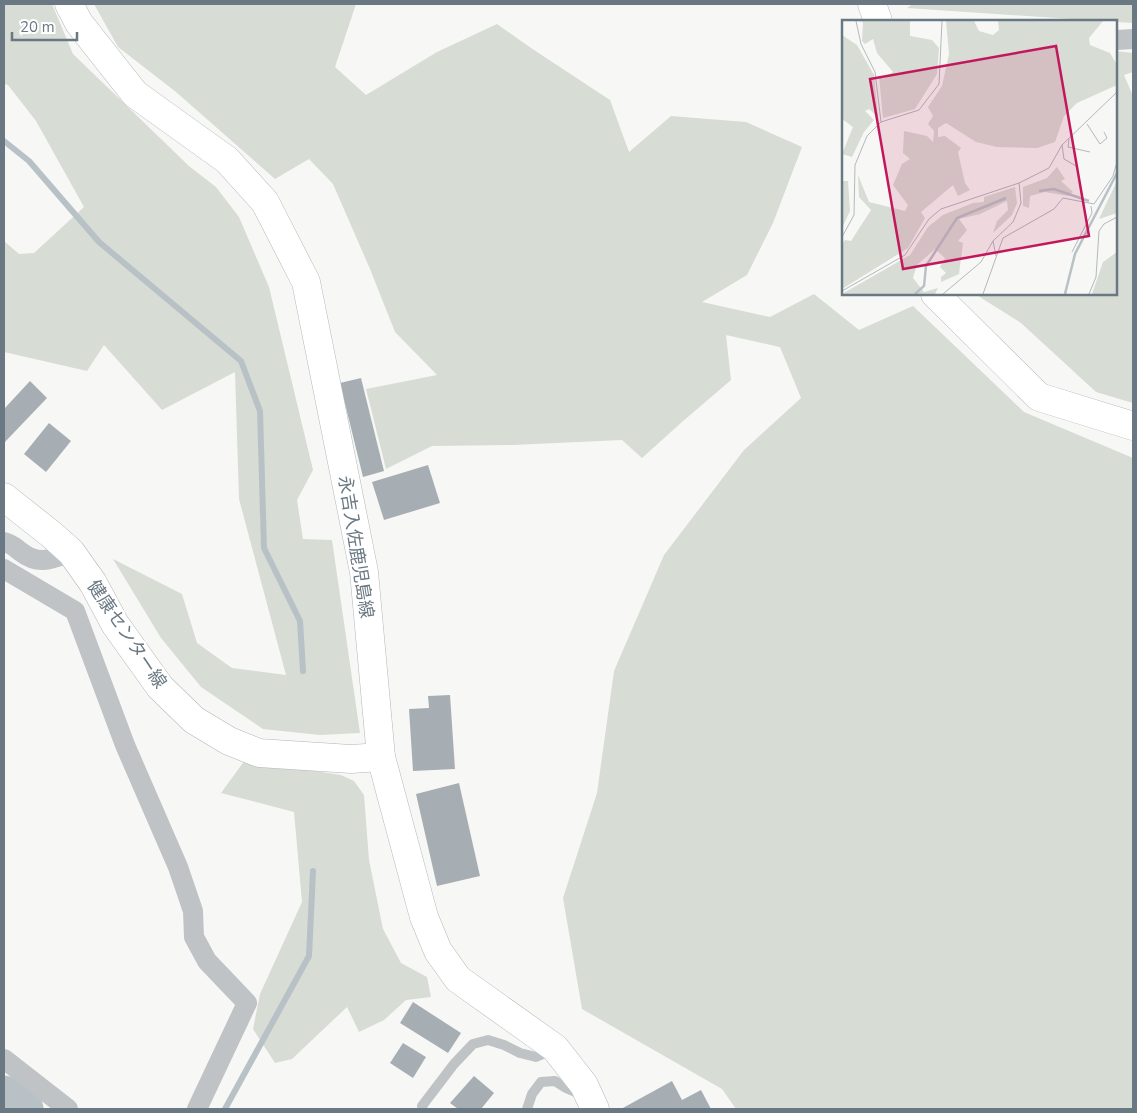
<svg xmlns="http://www.w3.org/2000/svg" width="1137" height="1113" font-family="'Nunito Sans','Noto Sans JP',sans-serif">
  <style>
    .green { fill: #d7dcd5 }
    .lines { fill: none; stroke-linecap: round; stroke-linejoin: round }
    .stream { stroke: #b8c2c6; stroke-width: 6 }
    .river { stroke: #b8c2c6; stroke-width: 39 }
    .building { fill: #a7aeb3 }
    .secondary-casing { stroke: #b1b7bb; stroke-width: 29 }
    .primary-casing { stroke: #b2b7ba; stroke-width: 29 }
    .lane { stroke: #bfc3c6; stroke-width: 10 }
    .street { stroke: #bfc3c6; stroke-width: 20 }
    .secondary { stroke: #fff; stroke-width: 28 }
    .primary { stroke: #fff; stroke-width: 28 }
    .labels { text-anchor: middle; dominant-baseline: central; stroke-width: 5; stroke-linejoin: round; paint-order: stroke }
    .street-label { font-size: 18px; fill: #697883; stroke: #fff }
    .inset-river { fill: none; stroke: #b8c2c6; stroke-width: 2.5 }
    .inset-road { fill: none; stroke: #b1b9bd; stroke-width: 1 }
    .view { fill: #c2185b; fill-opacity: 0.15; stroke: #c2185b; stroke-width: 2.5 }
    .inset-edge { fill: none; stroke: #697883; stroke-width: 2.5 }
  </style>
  <rect width="100%" height="100%" fill="#f7f8f5"/>
  <g class="green">
    <polygon points="4,4 52,4 73,54 189,166 216,187 239,217 269,287 313,470 297,500 303,539 332,540 360,733 320,735 263,729 201,687 161,638 113,559 182,594 197,643 232,668 286,675 239,499 235,372 162,410 104,345 87,371 4,352 4,241 19,254 34,253 84,207 36,121 8,85 4,84"/>
    <polygon points="94,4 356,4 335,67 366,95 437,52 497,24 531,48 610,100 629,152 671,116 746,122 802,147 773,223 747,275 702,302 770,317 814,294 859,330 913,306 1024,412 1133,458 1133,1109 736,1109 722,1089 582,1009 563,898 597,793 614,671 664,555 744,450 801,398 780,347 726,335 731,380 682,422 642,458 622,440 513,445 432,446 386,469 366,389 437,375 395,332 370,269 333,184 309,159 275,179 176,92 118,47"/>
    <polygon points="913,4 1133,4 1133,23 1116,22 1116,21 1102,21 907,8"/>
    <polygon points="1116,51 1133,53 1133,72 1124,75 1133,96 1133,403 1096,392 1021,323 975,294 1116,294"/>
    <polygon points="245,760 341,775 354,781 364,795 369,860 383,929 401,963 427,977 431,997 406,1000 384,1020 359,1032 347,1007 292,1059 275,1063 253,1029 260,994 302,902 294,812 221,793"/>
  </g>
  <g class="lines">
    <g class="stream">
      <polyline points="4,141 29,161 99,242 241,361 260,411 264,548 300,621 303,671"/>
      <polyline points="225,1109 309,956 313,871"/>
    </g>
    <polyline class="river" points="4,1095 24,1109"/>
  </g>
  <g class="building">
    <polygon points="361,378 384,471 363,477 340,383"/>
    <polygon points="30,381 47,398 4,443 4,409"/>
    <polygon points="49,423 71,441 46,472 24,454"/>
    <polygon points="428,465 440,503 384,520 372,482"/>
    <polygon points="450,695 455,769 413,771 409,709 429,708 428,696"/>
    <polygon points="459,783 480,876 437,886 416,794"/>
    <polygon points="413,1002 461,1033 448,1053 400,1023"/>
    <polygon points="403,1043 426,1057 413,1078 390,1063"/>
    <polygon points="474,1076 494,1093 481,1109 458,1109 450,1103"/>
    <polygon points="672,1081 682,1100 701,1090 711,1109 621,1109"/>
  </g>
  <g class="lines">
    <g class="secondary-casing">
      <g id="secondary">
        <polyline points="872,4 878,21"/>
        <polyline points="935,294 1039,397 1133,426"/>
        <polyline points="4,497 52,535 71,552 93,583 115,624 160,687 194,720 229,741 259,753 351,759 381,757"/>
      </g>
    </g>
    <g class="primary-casing">
      <polyline id="primary" points="69,4 79,23 135,94 227,160 265,202 306,282 364,572 381,757 424,917 438,951 458,979 555,1048 584,1085 595,1109"/>
    </g>
    <g class="lane">
      <polyline points="422,1106 454,1064 473,1044 488,1040 504,1045 520,1053 536,1057 552,1050"/>
      <polyline points="527,1109 532,1094 541,1082 555,1081 566,1088 582,1095"/>
    </g>
    <g class="street">
      <polyline points="1116,40 1133,39"/>
      <path d="M 4,542 C 14,545 13,546 21,552 C 39,566 52,559 71,552"/>
      <polyline points="4,569 75,611 125,745 178,867 193,911 194,937 207,961 247,1003 197,1109"/>
      <polyline points="4,1059 68,1109"/>
    </g>
    <use href="#secondary" class="secondary"/>
    <use href="#primary" class="primary"/>
  </g>
  <g class="labels">
    <g class="street-label">
      <text transform="translate(356 547) rotate(81)">永吉入佐鹿児島線</text>
      <text transform="translate(127 634) rotate(56)">健康センター線</text>
    </g>
  </g>
  <g transform="translate(842 20)">
    <rect width="275" height="275" fill="#f7f8f5"/>
    <path d="M 17,1 L 68,1 L 68,16 L 90,20 L 97,28 L 95,54 L 73,89 L 41,98 L 37,56 L 41,59 L 51,52 L 35,33 L 31,19 L 23,24 L 20,21 L 21,2 ZM 104,1 L 132,1 L 137,11 L 151,15 L 157,10 L 156,1 L 261,1 L 247,18 L 248,25 L 268,33 L 275,45 L 275,65 L 235,83 L 222,96 L 213,122 L 195,128 L 155,127 L 134,122 L 104,103 L 96,108 L 96,117 L 103,116 L 119,128 L 116,132 L 123,163 L 128,170 L 116,176 L 111,165 L 79,192 L 83,198 L 66,228 L 0,269 L 0,224 L 3,220 L 9,221 L 29,190 L 17,177 L 16,155 L 27,182 L 63,191 L 66,185 L 51,165 L 60,144 L 68,139 L 61,133 L 62,111 L 85,116 L 91,122 L 92,111 L 86,104 L 91,96 L 86,87 L 100,66 L 107,34 ZM 0,15 L 15,25 L 32,55 L 36,97 L 27,89 L 23,91 L 32,100 L 22,112 L 10,137 L 0,134 L 11,107 L 0,99 ZM 215,147 L 223,159 L 219,161 L 231,172 L 226,176 L 203,172 L 188,176 L 187,188 L 181,186 L 181,167 L 205,158 ZM 0,161 L 6,161 L 8,191 L 0,208 ZM 275,161 L 275,193 L 257,199 L 264,184 ZM 173,167 L 175,183 L 170,195 L 151,213 L 155,201 L 166,190 L 165,181 L 138,194 L 117,199 L 125,210 L 116,221 L 121,223 L 117,254 L 99,262 L 99,257 L 104,253 L 98,247 L 103,238 L 93,229 L 75,245 L 71,258 L 82,272 L 96,268 L 93,274 L 0,274 L 68,235 L 86,207 L 101,195 L 131,183 L 142,182 L 142,177 ZM 275,232 L 275,274 L 250,274 L 261,242 Z" fill="#d7dcd5"/>
    <path class="inset-river" d="M 197,171 L 212,169 L 247,181M 73,274 L 82,266 L 84,246 L 115,198 L 164,178M 223,274 L 233,234 L 275,153"/>
    <path class="inset-road" d="M 14,1 L 19,24 L 33,52 L 39,102M 245,104 L 258,124 L 265,118 L 262,112M 227,119 L 226,127 L 248,132M 220,125 L 222,139 L 234,146M 0,217 L 12,195 L 13,145 L 25,116 L 39,102 L 77,90 L 97,64 L 100,1M 151,221 L 154,236M 230,232 L 250,193 L 249,186M 0,271 L 63,235 L 87,199 L 99,189 L 177,163 L 207,148 L 220,125 L 275,72M 101,274 L 139,242 L 151,221 L 171,202 L 179,183 L 177,163M 141,274 L 161,218 L 212,189 L 221,178 L 252,184 L 271,156 L 275,142M 247,274 L 254,257 L 257,211 L 262,204 L 275,197"/>
    <path class="view" d="M 214,26 L 247,216 L 61,249 L 28,59 Z"/>
    <rect width="275" height="275" class="inset-edge"/>
  </g>
  <rect width="1137" height="1113" fill="none" stroke="#697883" stroke-width="10"/>
  <path d="M12 32v8h65v-8" fill="none" stroke="#697883" stroke-width="2.5"/>
  <text x="20" y="32" font-size="15" fill="#697883" stroke="#ffffff" stroke-width="4" paint-order="stroke">20 m</text>
</svg>
